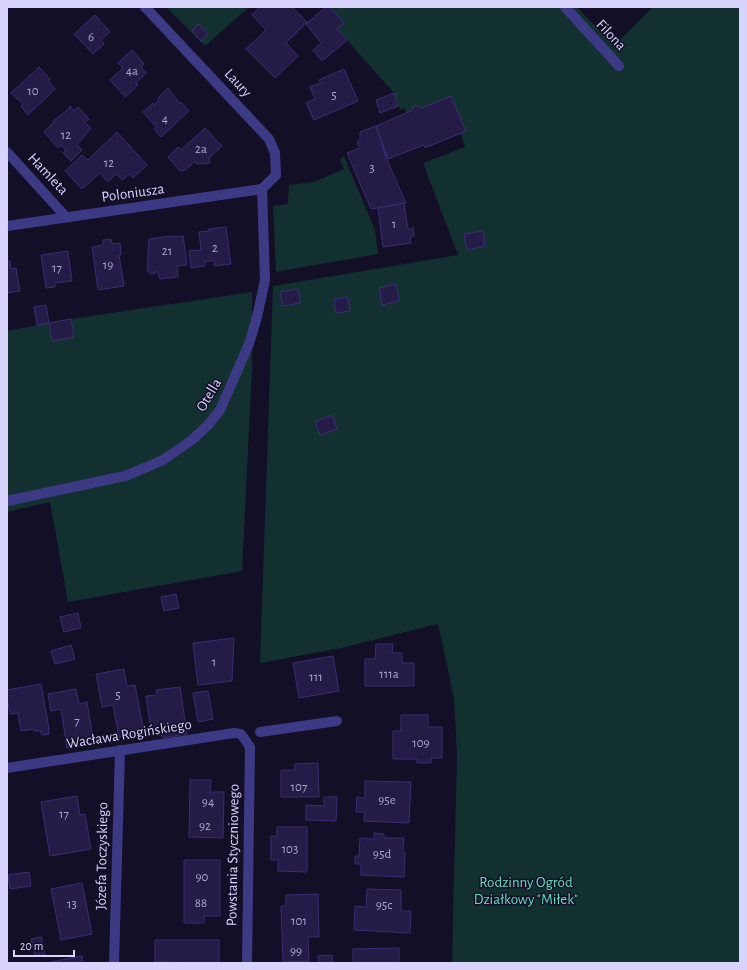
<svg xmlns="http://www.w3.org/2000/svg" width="747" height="970" font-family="'Alegreya Sans',sans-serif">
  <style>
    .green { fill: #12302f }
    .building { fill: #241b47; stroke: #3b2d73 }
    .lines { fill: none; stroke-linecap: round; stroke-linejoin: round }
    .minor { stroke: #3d3a85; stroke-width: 10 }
    .labels { text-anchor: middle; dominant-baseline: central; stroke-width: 3; stroke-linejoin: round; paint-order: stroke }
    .number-label { font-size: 13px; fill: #aca6d1 }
    .street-label { font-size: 15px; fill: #d9d4ff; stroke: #130f26 }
    .park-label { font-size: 15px; fill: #5fe0c0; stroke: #130f26 }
  </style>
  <rect width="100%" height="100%" fill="#130f26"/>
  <g class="green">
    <polygon points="166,7 249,7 205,46"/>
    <polygon points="330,7 577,7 614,46 653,7 740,7 740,963 452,963 457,755 454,698 438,624 341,648 260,663 273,286 458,255 423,163 465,147 450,100 408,115 404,108 400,110 394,93 337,29"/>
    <polygon points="344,156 375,230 378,254 276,272 273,206 288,204 289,185 314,182 344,169 340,159"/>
    <polygon points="252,292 252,368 242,571 68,602 50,502 7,512 7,331 71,319"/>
  </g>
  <g class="building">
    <polygon points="260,7 292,7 307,22 286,43 298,56 275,78 246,49 266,30 252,15"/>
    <polygon points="326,7 330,7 344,23 337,29 347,40 322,61 313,50 321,43 306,24"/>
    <polygon points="95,15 110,32 101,40 104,44 93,54 74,34"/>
    <polygon points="199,24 208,34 201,41 192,31"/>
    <polygon points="132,50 144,64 141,67 146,73 136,83 138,85 125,97 110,80 123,68 118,63"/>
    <polygon points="39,67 50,79 48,81 55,89 28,115 21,106 23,104 11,93"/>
    <polygon points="344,69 358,101 314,120 306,103 315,99 310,87 321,83 319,80"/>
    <polygon points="168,88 180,104 181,102 189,111 161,137 154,129 156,127 143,112 153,103 154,105 159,100 158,98"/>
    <polygon points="394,93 398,106 380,113 376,100"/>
    <polygon points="451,96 466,131 425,148 424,145 388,159 376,126 411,111 415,105 422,108"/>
    <polygon points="70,106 74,111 78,107 89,119 85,122 91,129 77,144 82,150 71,161 63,153 66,150 61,145 58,148 44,132 54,122 53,121 70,108 69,107"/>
    <polygon points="376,126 387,160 406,203 371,209 347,153 360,148 357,142 360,139 360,132"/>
    <polygon points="205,128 222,146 209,158 210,163 197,164 195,161 186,170 180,171 168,157 178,147 181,150"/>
    <polygon points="117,132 147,165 133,178 129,174 123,180 116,174 108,182 100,173 82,189 65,171 82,155 88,160"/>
    <polygon points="404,203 408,229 412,229 413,227 414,236 410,237 411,243 383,247 378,208"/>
    <polygon points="226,227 231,264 215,266 214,260 205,262 205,266 191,268 189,251 201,250 199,232 209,231 209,229"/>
    <polygon points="483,231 485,246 467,250 464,234"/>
    <polygon points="173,236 173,237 183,236 187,265 177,266 178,277 160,279 157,271 154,274 150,274 147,270 149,239"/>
    <polygon points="111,239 112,244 120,243 121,255 119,255 124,286 98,290 92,247 103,245 103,240"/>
    <polygon points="68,251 72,281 55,283 55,287 46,288 41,255"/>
    <polygon points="7,261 10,261 11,269 16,268 20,291 7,293"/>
    <polygon points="396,284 399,301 382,305 379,288"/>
    <polygon points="298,289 300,303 283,306 280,292"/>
    <polygon points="348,297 350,311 336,313 334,299"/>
    <polygon points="46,305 49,323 37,325 34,307"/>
    <polygon points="71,319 74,337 52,341 49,323"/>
    <polygon points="332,415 337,429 320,435 315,422"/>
    <polygon points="176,594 179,608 164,611 161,597"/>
    <polygon points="78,613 81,628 64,632 60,617"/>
    <polygon points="234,638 232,681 198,685 193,643"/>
    <polygon points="376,644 393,644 392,653 402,653 402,663 414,663 414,686 365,686 365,659 375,659"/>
    <polygon points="71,645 75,659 55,664 51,651"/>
    <polygon points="333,656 339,691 299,698 293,663"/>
    <polygon points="124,669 127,686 135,685 144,733 119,737 113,705 102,707 96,674"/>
    <polygon points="41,684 49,729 48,729 49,734 42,735 41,731 34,731 34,729 21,731 18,713 10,714 7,698 7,690"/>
    <polygon points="180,687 187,734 162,738 160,728 151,729 146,696 157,695 156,690"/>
    <polygon points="76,689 79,704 87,702 94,744 67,748 61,709 51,711 48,694"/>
    <polygon points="208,691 213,719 198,722 193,693"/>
    <polygon points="401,715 428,715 428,727 442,727 442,758 431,758 431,763 417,763 417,759 393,759 393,731 401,731"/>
    <polygon points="318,763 319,797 281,797 281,770 295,770 295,764"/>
    <polygon points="190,780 211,780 210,792 224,792 223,838 189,837"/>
    <polygon points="365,781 411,782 409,823 364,821 365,812 356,812 357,797 365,798"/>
    <polygon points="77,796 80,815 85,814 91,849 50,856 41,802"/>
    <polygon points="324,797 337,797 336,821 306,820 306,805 324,806"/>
    <polygon points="277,827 307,827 307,872 278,871 278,860 271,860 271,836 277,836"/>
    <polygon points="374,833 384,834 384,838 404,838 403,852 405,852 404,877 361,875 361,864 355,864 355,856 359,856 360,838 374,839"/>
    <polygon points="184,860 220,860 220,916 204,916 204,923 184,923"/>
    <polygon points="29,872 31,886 10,889 8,875"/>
    <polygon points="82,883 92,934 61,940 51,889"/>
    <polygon points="367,889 401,890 401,911 411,911 410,933 354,930 355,906 366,907"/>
    <polygon points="318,894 319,937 308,937 309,961 283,962 281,906 286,906 286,895"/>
    <polygon points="41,937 45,955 35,957 31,939"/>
    <polygon points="155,940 219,940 219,963 155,962"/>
    <polygon points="399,948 399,963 353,963 353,949"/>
    <polygon points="332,955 333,963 319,963 318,956"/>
    <polygon points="82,956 83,963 52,963 51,962"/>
  </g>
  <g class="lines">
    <g class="minor">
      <polyline points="145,7 269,139 275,153 276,175 262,189"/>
      <polyline points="565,7 619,66"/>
      <polyline points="7,152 66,217"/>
      <polyline points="7,226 262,189"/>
      <polyline points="7,501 125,476 147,467 163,460 192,440 209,424 220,410 249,344 257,317 265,280 262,189"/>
      <polyline points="260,732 337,721"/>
      <polyline points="7,768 234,733 241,734 250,747 247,963"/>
      <polyline points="114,963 120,750"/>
    </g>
  </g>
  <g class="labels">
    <g class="number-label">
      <text x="91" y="37">6</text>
      <text x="132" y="71">4a</text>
      <text x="33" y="91">10</text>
      <text x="334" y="95">5</text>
      <text x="165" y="119">4</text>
      <text x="66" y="135">12</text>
      <text x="201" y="149">2a</text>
      <text x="109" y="163">12</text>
      <text x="372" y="168">3</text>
      <text x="394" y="224">1</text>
      <text x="215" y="248">2</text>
      <text x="167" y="251">21</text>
      <text x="108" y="265">19</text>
      <text x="57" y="268">17</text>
      <text x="214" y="662">1</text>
      <text x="389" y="674">111a</text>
      <text x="316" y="677">111</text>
      <text x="118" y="695">5</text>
      <text x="77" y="721">7</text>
      <text x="421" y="743">109</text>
      <text x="299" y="787">107</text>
      <text x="387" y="800">95e</text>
      <text x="208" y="802">94</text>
      <text x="64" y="814">17</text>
      <text x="205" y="826">92</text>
      <text x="290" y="849">103</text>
      <text x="382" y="854">95d</text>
      <text x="202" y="877">90</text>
      <text x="201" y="903">88</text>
      <text x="72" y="904">13</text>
      <text x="384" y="905">95c</text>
      <text x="299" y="921">101</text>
      <text x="296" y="951">99</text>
    </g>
    <g class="street-label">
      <text transform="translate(611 35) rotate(47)">Filona</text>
      <text transform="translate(238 83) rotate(47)">Laury</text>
      <text transform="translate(48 174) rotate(47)">Hamleta</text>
      <text transform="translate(133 193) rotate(-8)">Poloniusza</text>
      <text transform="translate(209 395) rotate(-60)">Otella</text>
      <text transform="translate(129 734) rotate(-9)">Wacława Rogińskiego</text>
      <text transform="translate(233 855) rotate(-89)">Powstania Styczniowego</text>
      <text transform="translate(102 856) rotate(-89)">Józefa Toczyskiego</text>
    </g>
    <g class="park-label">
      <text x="526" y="882">Rodzinny Ogród<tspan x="526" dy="17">Działkowy "Miłek"</tspan></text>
    </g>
  </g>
  <rect width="747" height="970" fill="none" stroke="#d9d4ff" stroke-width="16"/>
  <path d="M14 950v6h60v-6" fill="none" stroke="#d9d4ff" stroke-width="2"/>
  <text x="20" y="950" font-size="12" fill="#d9d4ff" stroke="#130f26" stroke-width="3" paint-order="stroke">20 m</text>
</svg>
